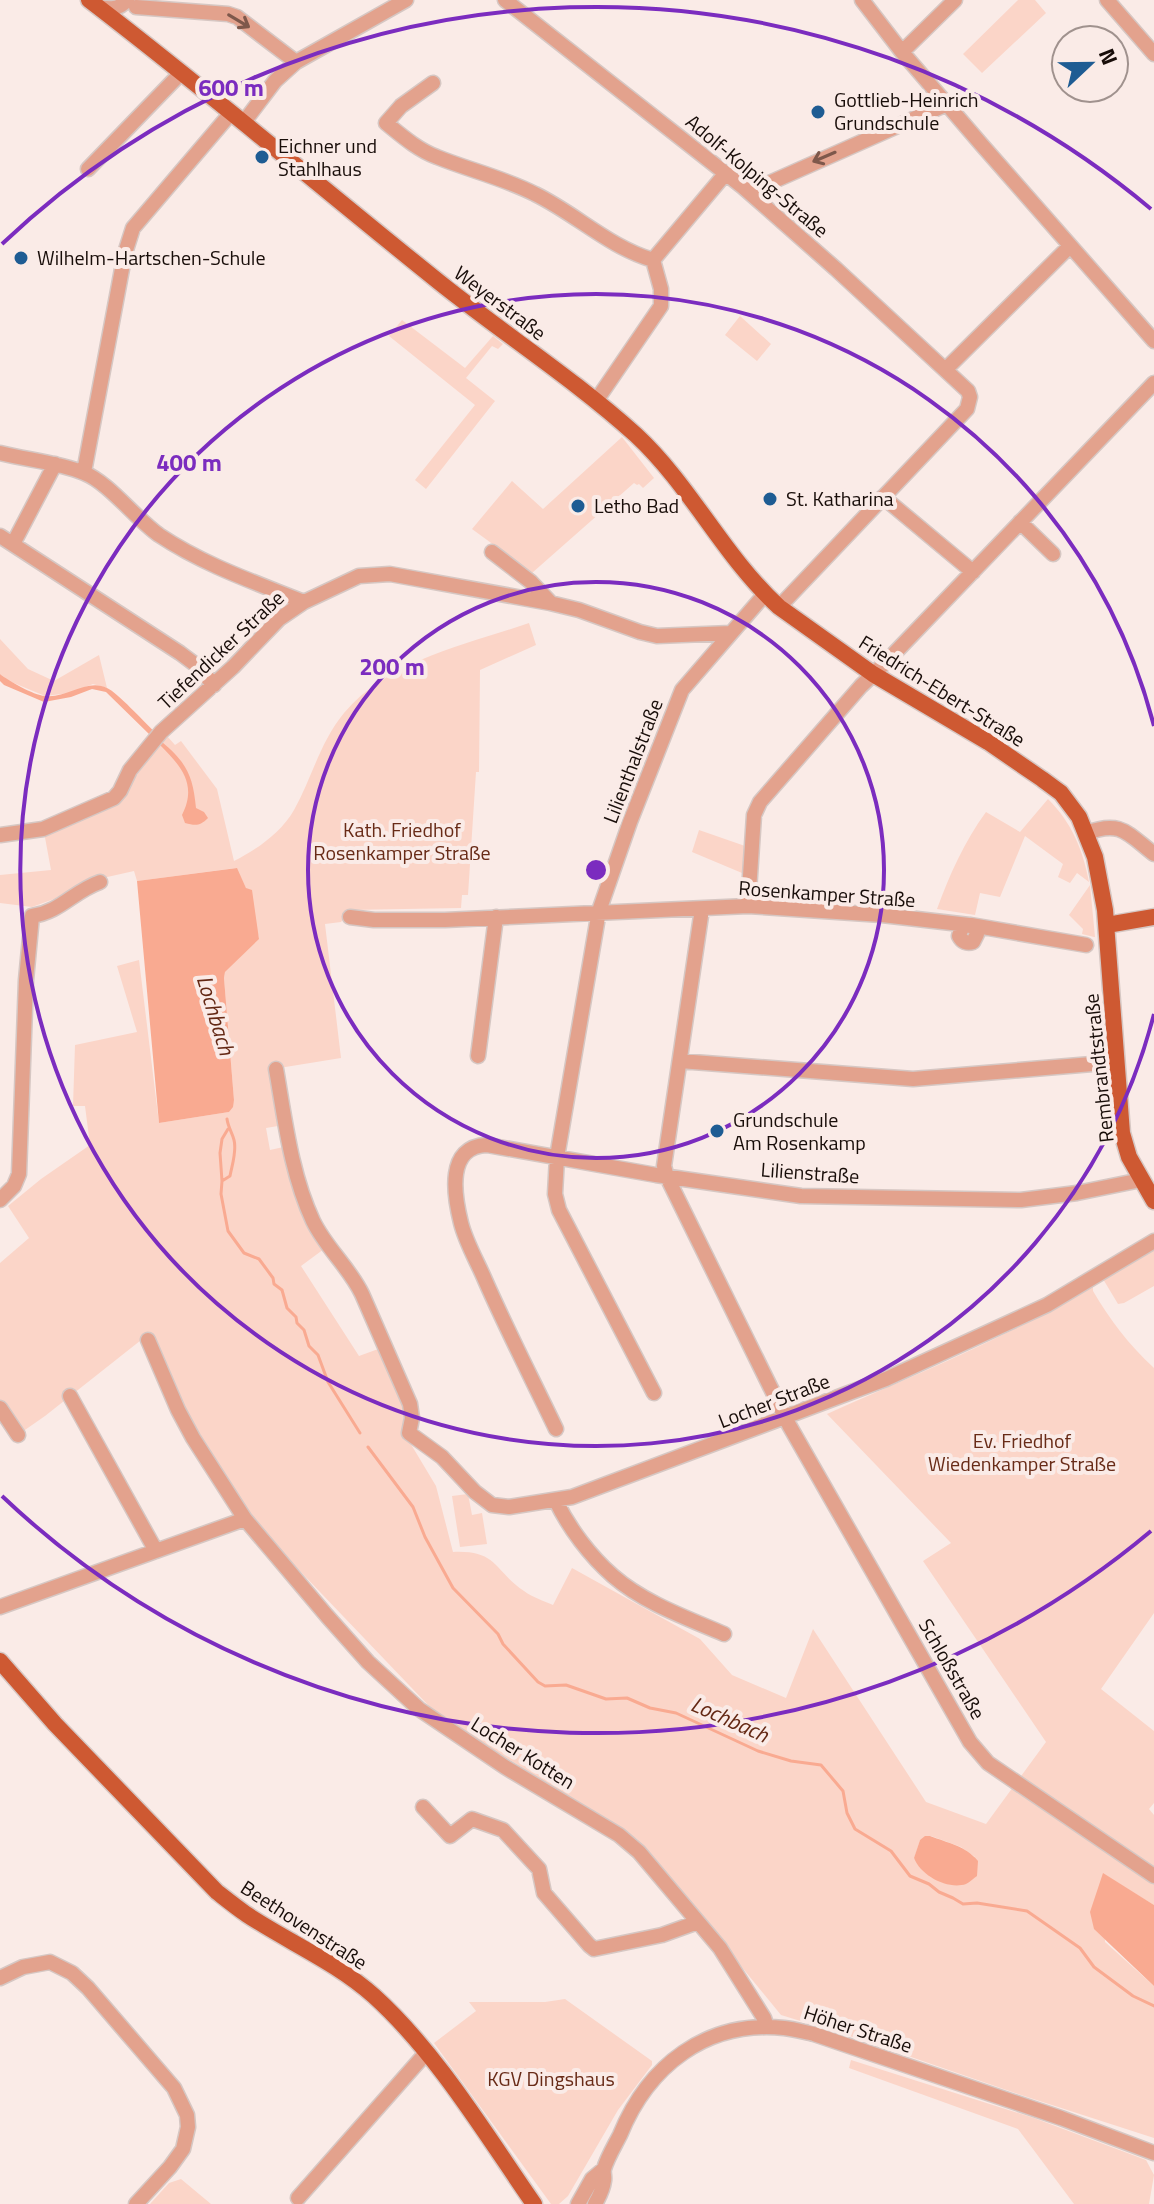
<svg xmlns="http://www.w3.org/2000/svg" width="1154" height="2204" font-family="'Titillium Web',sans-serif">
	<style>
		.green { fill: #fbd5c8; fill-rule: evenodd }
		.water { fill: #f9aa91 }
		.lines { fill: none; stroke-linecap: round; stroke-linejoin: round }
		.stream { stroke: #f9aa91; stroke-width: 3 }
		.minor-casing { stroke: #d6c7c3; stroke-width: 17 }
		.major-casing { stroke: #d6c7c3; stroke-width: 19 }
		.minor { stroke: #e3a28d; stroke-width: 14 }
		.major { stroke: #ce5932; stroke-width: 16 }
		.oneway { stroke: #7e584b }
		.ring { fill: none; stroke: #7b2cbf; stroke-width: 4 }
		.poi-dot { fill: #1e5c93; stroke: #faebe7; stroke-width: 3 }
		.labels { text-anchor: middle; stroke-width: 8; stroke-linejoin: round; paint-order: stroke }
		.poi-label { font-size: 20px; fill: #180d09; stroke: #faebe7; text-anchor: start }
		.street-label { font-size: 20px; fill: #180d09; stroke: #faebe7 }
		.park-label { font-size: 20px; fill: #682b17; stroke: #faebe7 }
		.water-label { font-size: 22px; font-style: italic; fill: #642814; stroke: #faebe7 }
		.centre { fill: #7b2cbf; stroke: #faebe7; stroke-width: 4 }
		.ring-label { font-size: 24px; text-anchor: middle; font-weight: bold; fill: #7b2cbf; stroke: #faebe7; stroke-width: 8; stroke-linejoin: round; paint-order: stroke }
	</style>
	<rect width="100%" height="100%" fill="#faebe7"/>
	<!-- green -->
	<path class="green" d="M1018 0H1035L1046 13 982 73 963 54Z
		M740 316 771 344 757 361 725 335Z
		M402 320 465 368 493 336 503 344 498 349 492 346 466 378 495 401 426 489 415 480 475 405 389 336Z
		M622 437 654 478 643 488 639 484 637 485 634 483 532 573 472 529 512 481 543 509Z
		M529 623 536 645 480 670 479 772H476L468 895H462L461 908 349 910 341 922 325 924 341 1058 273 1069 284 1125 266 1128 270 1150 288 1146 324 1249 301 1266 359 1356 381 1348 400 1390 406 1436 436 1486 453 1552C498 1550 494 1571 524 1591 532 1597 544 1601 553 1605L572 1568 700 1639 732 1675 786 1698 813 1629 926 1802 986 1824 1046 1742 923 1561 951 1543 827 1414C917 1374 1009 1337 1093 1286V1291C1110 1320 1129 1345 1154 1368V1613L1101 1689 1154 1731V1803L1149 1809 1154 1815V1905L1103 1874 1105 1942 1154 1986V2138L1021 2095 859 2039 781 2015 637 1839 457 1727 429 1706 254 1523 224 1473 190 1421 150 1333 45 1416 22 1432 0 1400V1263L29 1238 8 1206 41 1179 90 1145 85 1106H73L75 1045 137 1032 117 966 139 960 159 1123 229 1112 234 1100 224 978 225 972 259 938 246 888 236 868 137 881 134 871 85 882 54 899 32 907 0 903V875L51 870 44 832 114 804 167 736 175 745 181 741 217 789 234 861C256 850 281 833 294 810 312 778 320 742 344 713 390 659 466 645 529 623ZM931 1836 961 1847 975 1857 914 1859 920 1840Z
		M0 639 28 669 54 681 99 655 107 688 93 684 70 693 45 696 9 681 0 674Z
		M1048 799C1072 823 1083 850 1089 882L1077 873 1070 883 1058 877 1063 864 1025 836 1000 897 980 893 975 915 937 909C950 874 964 842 986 812L1020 832Z
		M699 830 745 846 742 873 692 852Z
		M1090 885 1095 937H1094L1082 934 1083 929 1069 915Z
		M1154 1247V1286L1124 1303 1118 1304 1103 1279Z
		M468 1494 472 1515 482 1513 487 1544 460 1547 452 1496Z
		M565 1999 652 2061V2065L618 2110 568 2196 559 2204H551L434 2043 476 2011 469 2002H545Z
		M851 2060 1034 2118 1146 2160 1154 2175 1149 2204H1074L1018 2129 849 2068Z
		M181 2179 211 2204H150L169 2183Z"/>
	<!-- water -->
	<path class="water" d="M0 674C9 681 33 695 45 696 66 699 87 678 107 688 118 693 143 721 154 731L150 735 106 692 92 689 71 697 44 702 4 685 0 681Z
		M162 742C187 763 193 776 196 808L204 812 208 818C200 826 196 826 185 823L182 815C198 784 180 765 160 745Z
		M237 868 246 888 252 890 259 939 225 972 224 978 234 1100 233 1107 229 1112 159 1123 137 881Z
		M925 1836H930C948 1843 966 1846 978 1861L977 1876C974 1878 970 1882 966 1884 948 1890 921 1876 914 1858L920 1840Z
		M1103 1873 1154 1905V1986L1094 1929 1090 1912Z"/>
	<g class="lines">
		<!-- stream -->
		<path class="stream" d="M228 1129 222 1139 220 1153 222 1181 221 1194 228 1231 244 1253 259 1259 273 1278 274 1284 282 1290 287 1308 296 1317 297 1323 304 1330 309 1346 318 1355 328 1382 360 1433
			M222 1181 230 1176C232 1165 237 1151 234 1140 232 1132 228 1127 227 1119
			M368 1447 413 1507 425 1537 453 1588 498 1634 503 1644 538 1682 545 1686 566 1685 606 1699 627 1698 650 1708 676 1713 758 1751 791 1761 821 1765 843 1791 847 1813 855 1829 891 1851 910 1876 929 1884 939 1892 953 1898 963 1904 977 1903 1027 1911 1080 1948 1094 1967 1133 1996 1154 2006"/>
		<defs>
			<path id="minor" d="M505 0 743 187 836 269 968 391 970 397 967 409 779 607
				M862 0 902 52 981 144 1154 341
				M1107 0 1154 54
				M98 7C110 9 119 10 127 0
				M136 7 228 14 237 17 296 62
				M902 52 955 0
				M433 83 401 106 386 123C402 136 418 150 437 157 469 170 504 178 535 194 576 214 609 247 653 260
				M244 122 275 81 296 62 406 0
				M88 169 181 73
				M749 192 947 104
				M946 369 1070 246
				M596 401 661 306V289L653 260 726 173
				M0 453C27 460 58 462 84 473 108 482 135 518 159 535 204 565 254 582 304 602
				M84 472 125 253 133 228 231 113
				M883 497 973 572
				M1020 522 1053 554
				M0 536 180 653 196 665 214 685
				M13 544 55 464
				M492 552 531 582 550 602
				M1086 833C1121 820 1127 833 1154 854
				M0 835 43 829 114 798 120 791 130 770 161 732 233 667 279 619 304 602 359 576 390 574 550 603 579 610 640 632 657 636 731 633
				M748 906 754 815 760 802 861 686 887 661 1154 383
				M702 909 664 1166 667 1177 789 1425 970 1742 988 1763 1154 1876
				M350 917 374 920H445L748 906 882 915 969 925 976 929 977 934 973 942C967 944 962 942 959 936L962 927 967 925
				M971 925 1086 945
				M478 1056 496 917
				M680 1061 913 1079 1116 1062
				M276 1069C285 1120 291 1174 313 1221 326 1248 349 1267 362 1294L410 1404 412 1418 409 1433 442 1457 475 1492 492 1505 509 1507 572 1497 886 1379 1047 1305 1154 1241
				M0 1200 14 1186 19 1174 26 980 32 916C60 912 74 891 100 882
				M148 1340 178 1410 193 1438 245 1519 327 1616 368 1662 419 1709 505 1767 619 1835 639 1852 720 1948 764 2018 767 2027
				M654 1393 559 1210 555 1194 557 1157 599 911 630 822 682 690 765 594
				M70 1396 156 1551
				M0 1408 18 1435
				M556 1429C532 1379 507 1330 485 1280 477 1261 466 1243 461 1223 454 1195 446 1146 487 1145L656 1175 801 1196 1021 1200 1077 1193 1141 1180
				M556 1501C569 1528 590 1556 613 1576 644 1603 687 1618 724 1634
				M0 1607 245 1519
				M423 1807 450 1836 472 1819 503 1830 539 1869 544 1893 589 1945 594 1949 662 1935 698 1922
				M0 1978 23 1967 50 1962 72 1973 88 1988 174 2088 187 2115 188 2127 183 2149 170 2167 136 2204
				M298 2198 426 2053
				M578 2204 592 2179 604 2169
				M595 2204C599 2197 603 2189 604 2181 605 2177 603 2173 604 2169 607 2158 615 2145 620 2135 648 2066 706 2020 784 2028 794 2029 804 2032 814 2034L1061 2118 1154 2153"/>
			<path id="major" d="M89 0C208 91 322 188 439 282 504 334 574 379 636 435 691 486 724 557 779 607L873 674 988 742 1042 779 1061 793 1079 817 1095 857 1105 910 1122 1133 1129 1157 1154 1201
				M1107 925 1154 917
				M0 1661 55 1724 217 1892C226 1899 236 1907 246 1914 288 1942 336 1962 374 1996 437 2053 486 2135 534 2204"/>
		</defs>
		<!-- minor casing -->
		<use href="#minor" class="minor-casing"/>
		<!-- major casing -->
		<use href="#major" class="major-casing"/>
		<!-- minor -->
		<use href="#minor" class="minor"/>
		<!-- major -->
		<use href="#major" class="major"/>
	</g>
	<!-- one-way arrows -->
	<defs><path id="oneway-shaft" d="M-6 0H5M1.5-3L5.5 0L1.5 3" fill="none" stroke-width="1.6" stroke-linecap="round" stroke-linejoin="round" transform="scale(2)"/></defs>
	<g class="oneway">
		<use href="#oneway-shaft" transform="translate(239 21) rotate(31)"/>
		<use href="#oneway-shaft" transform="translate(824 157) rotate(157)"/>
	</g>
	<!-- distance rings -->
	<g class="ring">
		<circle cx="596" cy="870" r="288"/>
		<path d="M1154 1014A576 576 0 1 1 1154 726"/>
		<path d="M1151 1531A863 863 0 0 1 2 1496M2 244A863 863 0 0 1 1151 209"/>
	</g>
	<!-- markers -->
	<g class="poi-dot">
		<circle cx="818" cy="112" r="8"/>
		<circle cx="262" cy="157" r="8"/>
		<circle cx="21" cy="258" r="8"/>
		<circle cx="770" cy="499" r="8"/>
		<circle cx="578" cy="506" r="8"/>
		<circle cx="717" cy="1131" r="8"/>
	</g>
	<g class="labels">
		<!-- poi labels -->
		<g class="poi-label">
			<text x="834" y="107">Gottlieb-Heinrich<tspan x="834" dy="23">Grundschule</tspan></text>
			<text x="278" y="153">Eichner und<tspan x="278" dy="23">Stahlhaus</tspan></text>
			<text x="37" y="265">Wilhelm-Hartschen-Schule</text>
			<text x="786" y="506">St. Katharina</text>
			<text x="594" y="513">Letho Bad</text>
			<text x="733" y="1127">Grundschule<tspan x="733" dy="23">Am Rosenkamp</tspan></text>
		</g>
		<!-- street labels -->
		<g class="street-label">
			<text transform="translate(757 176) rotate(40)" y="7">Adolf-Kolping-Straße</text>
			<text transform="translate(500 303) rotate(37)" y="7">Weyerstraße</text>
			<text transform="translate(221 650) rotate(-43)" y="7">Tiefendicker Straße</text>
			<text transform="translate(942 691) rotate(32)" y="7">Friedrich-Ebert-Straße</text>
			<text transform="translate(633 761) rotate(-69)" y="7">Lilienthalstraße</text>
			<text transform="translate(827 894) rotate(4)" y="7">Rosenkamper Straße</text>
			<text transform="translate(1099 1068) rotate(-96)" y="7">Rembrandtstraße</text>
			<text transform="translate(810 1173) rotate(4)" y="7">Lilienstraße</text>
			<text transform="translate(774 1401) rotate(-21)" y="7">Locher Straße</text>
			<text transform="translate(952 1669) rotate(60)" y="7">Schloßstraße</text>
			<text transform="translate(523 1753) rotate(32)" y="7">Locher Kotten</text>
			<text transform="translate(304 1925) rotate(33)" y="7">Beethovenstraße</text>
			<text transform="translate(858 2029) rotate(18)" y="7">Höher Straße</text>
		</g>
		<!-- park labels -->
		<g class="park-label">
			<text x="402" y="837">Kath. Friedhof<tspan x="402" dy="23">Rosenkamper Straße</tspan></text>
			<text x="1022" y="1448">Ev. Friedhof<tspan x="1022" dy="23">Wiedenkamper Straße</tspan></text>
			<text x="551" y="2086">KGV Dingshaus</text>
		</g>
		<!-- water labels -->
		<g class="water-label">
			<text transform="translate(216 1015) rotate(73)" y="8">Lochbach</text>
			<text transform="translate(730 1719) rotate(24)" y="8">Lochbach</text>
		</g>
	</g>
	<circle cx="596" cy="870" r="12" class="centre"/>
	<g class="ring-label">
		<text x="231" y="96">600 m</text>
		<text x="189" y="471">400 m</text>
		<text x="392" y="675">200 m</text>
	</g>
	<!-- north arrow -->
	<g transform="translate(1090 64) rotate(68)"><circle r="38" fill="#faebe7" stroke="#a0928e" stroke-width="2"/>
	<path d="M0-6L14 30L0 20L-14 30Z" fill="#1e5c93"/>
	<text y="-12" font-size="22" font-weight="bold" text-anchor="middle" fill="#180d09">N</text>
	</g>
</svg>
